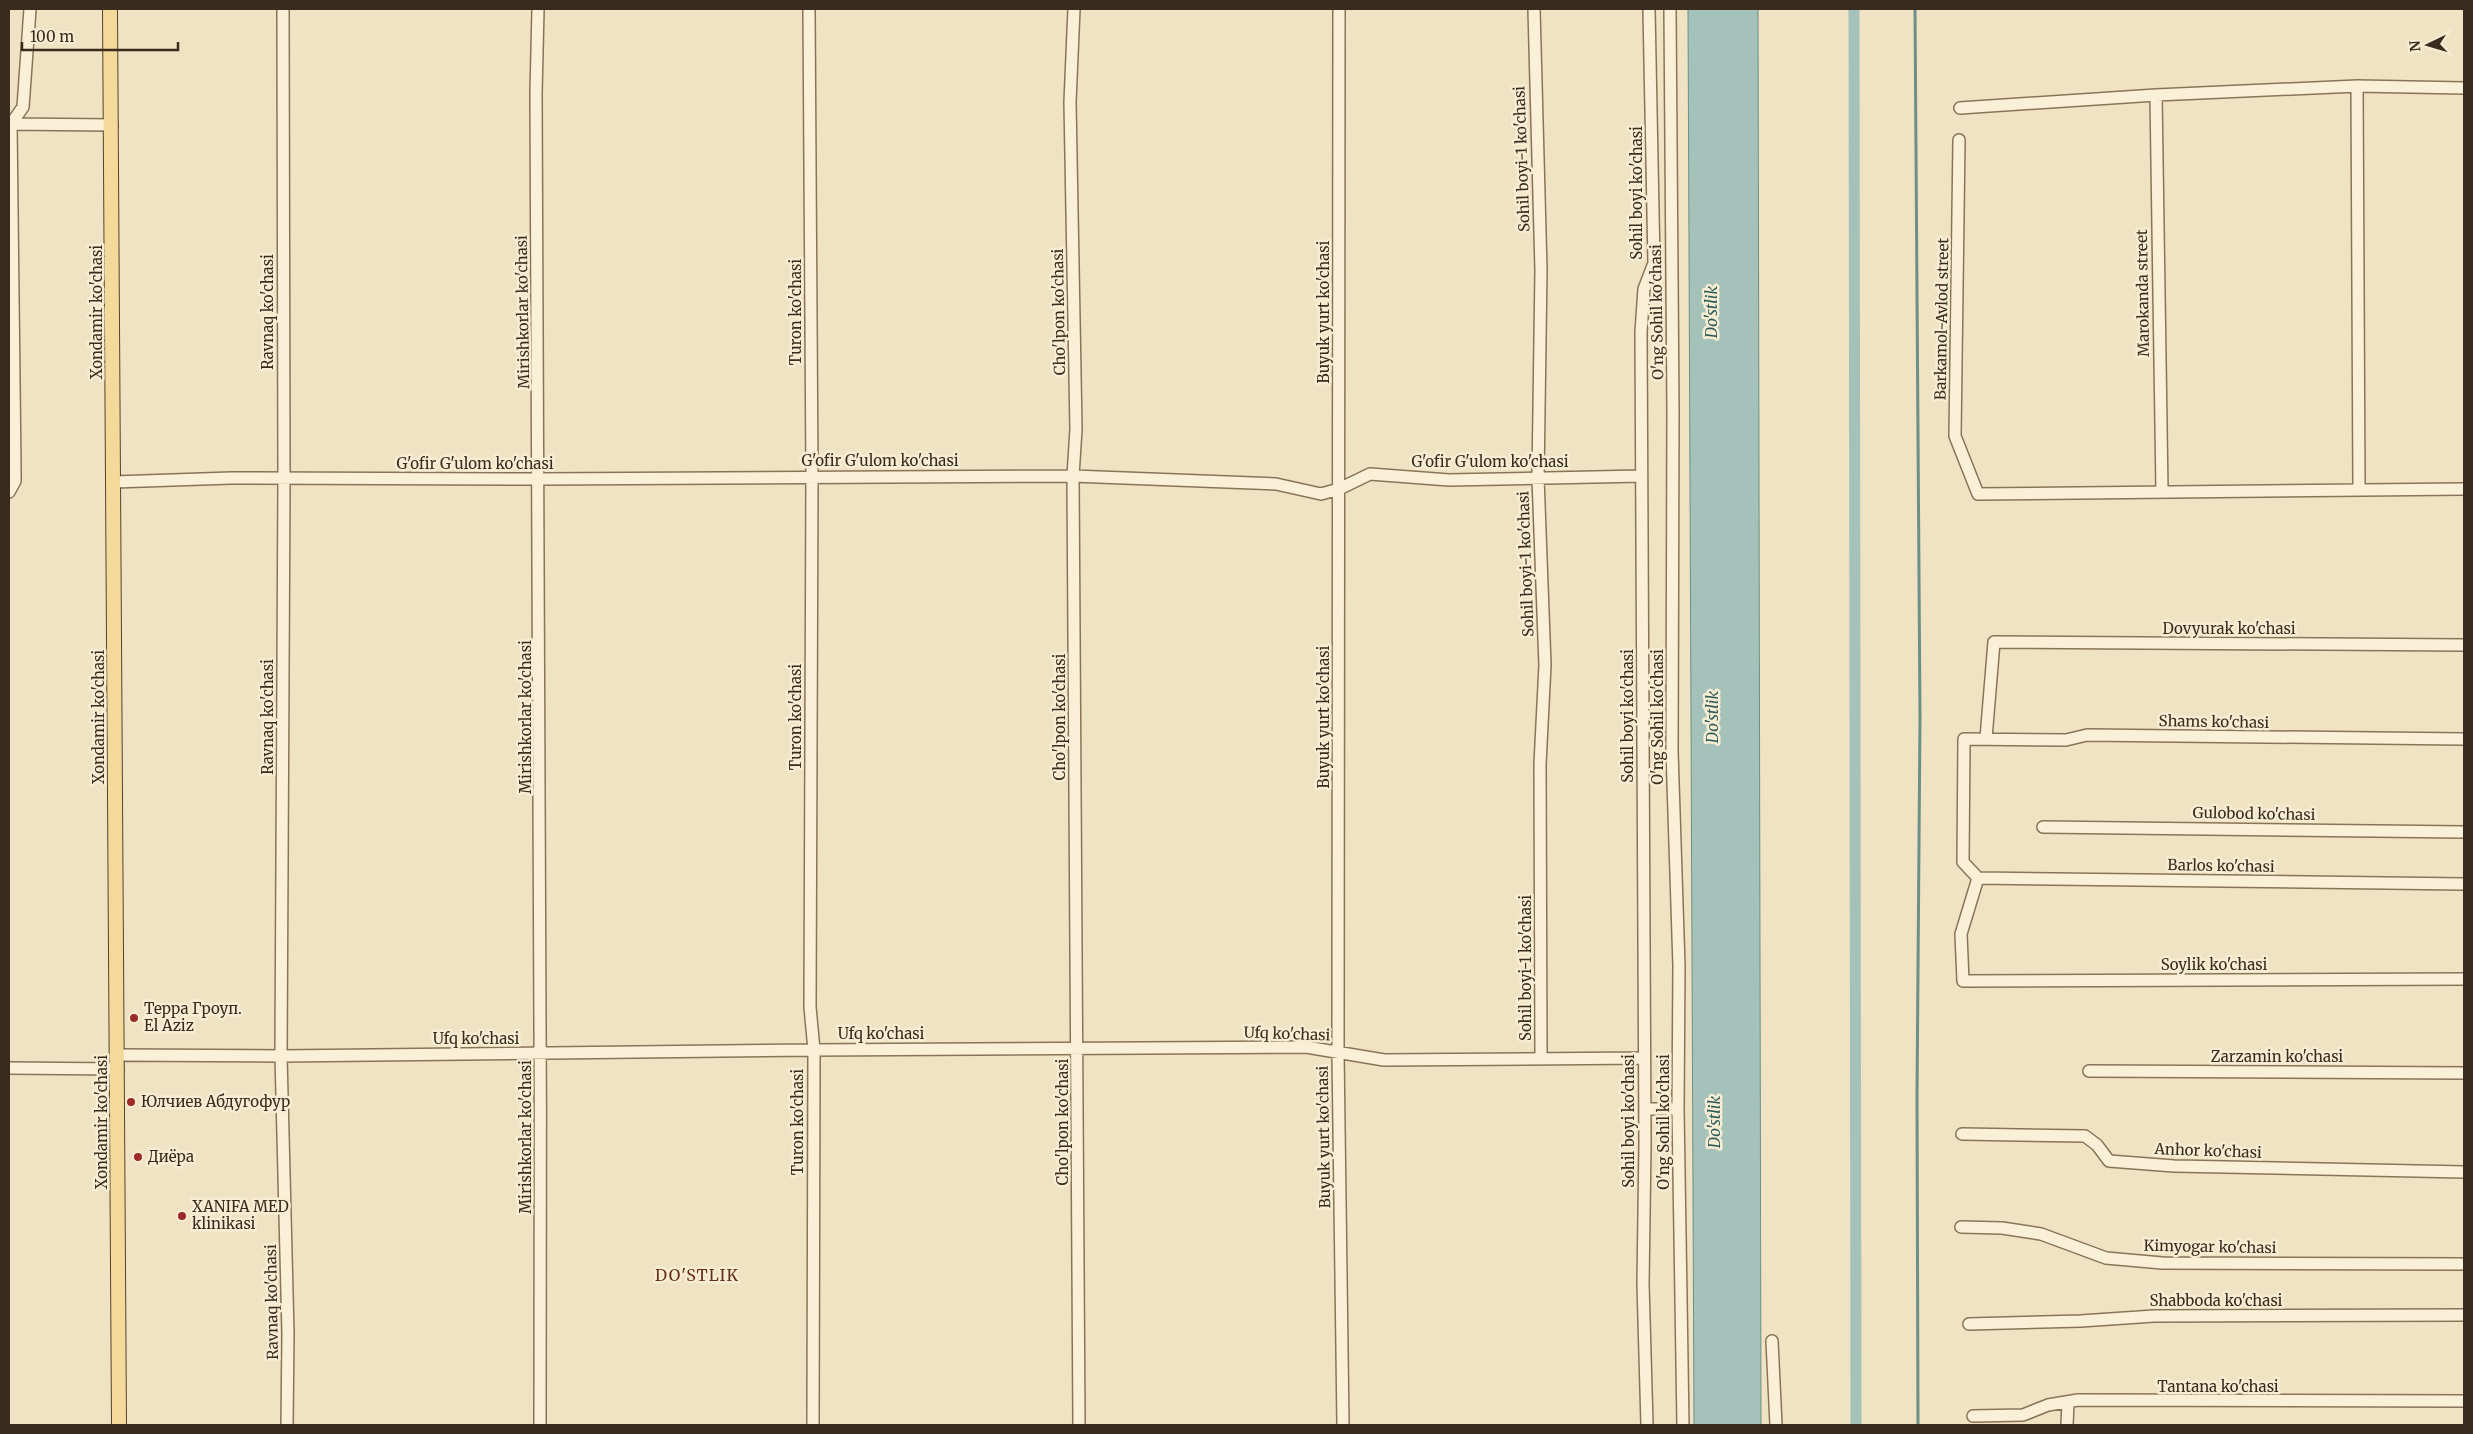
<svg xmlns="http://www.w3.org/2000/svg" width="2473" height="1434" font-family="Merriweather,serif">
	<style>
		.water { fill: #a5c2ba; stroke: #6c9088 }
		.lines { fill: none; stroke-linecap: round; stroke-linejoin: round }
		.stream { stroke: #6c9088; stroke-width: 3 }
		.canal { stroke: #a5c2ba; stroke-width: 11 }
		.minor-casing { stroke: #8a7459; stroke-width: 14 }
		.major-casing { stroke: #58422e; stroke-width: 16 }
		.minor { stroke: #faf0d7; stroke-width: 11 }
		.major { stroke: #f3d99a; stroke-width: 14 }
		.poi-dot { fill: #9b2a28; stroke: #f6edd3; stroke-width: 2 }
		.labels { text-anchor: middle; stroke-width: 5; stroke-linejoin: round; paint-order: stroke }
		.street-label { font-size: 15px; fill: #392c1e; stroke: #f6edd3 }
		.poi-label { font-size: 15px; fill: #392c1e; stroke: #f6edd3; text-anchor: start }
		.water-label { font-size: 16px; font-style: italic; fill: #2d5a58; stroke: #f6edd3 }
		.neighbourhood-label { font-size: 16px; letter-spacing: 1px; fill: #672d1c; stroke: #f6edd3 }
	</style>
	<rect width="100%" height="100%" fill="#efe3c3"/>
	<!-- water -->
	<path class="water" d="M1688 9H1758L1761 1425H1694Z"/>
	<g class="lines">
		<!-- stream -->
		<path class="stream" d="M1915 9 1920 717 1917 1097 1918 1425"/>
		<!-- canal -->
		<path class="canal" d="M1854 9 1856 1425"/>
		<defs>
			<path id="minor" d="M283 9 284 480 281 1056 288 1333 287 1425
				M538 9 536 93C540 537 541 981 540 1425
				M809 9 812 476 810 1007 814 1050 813 1425
				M1074 9 1070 102 1076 429 1073 476 1079 1425
				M1339 9 1338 1052 1343 1425
				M1534 9 1541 270 1538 478 1545 665 1540 764 1541 1058
				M1670 9 1673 412 1672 751 1679 966 1678 1109 1683 1425
				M2357 86 2359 489
				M2156 95 2162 491
				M1960 108 2156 95 2357 86 2464 88
				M9 124 112 125
				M1959 140 1955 436 1978 494 2464 489
				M114 482 231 478 540 479 1073 476 1276 484 1321 494 1339 489 1370 474 1449 480 1641 476
				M9 492 15 481V469L11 124 23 107 30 9
				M1986 738 1994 642 2464 645
				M2464 739 2087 735 2066 740 1964 739 1963 862 1978 878 1961 934 1963 981 2464 979
				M2043 827 2464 832
				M1978 878 2464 884
				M118 1055 281 1056 814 1050 1306 1047 1384 1060 1644 1058
				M9 1068 118 1069
				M2089 1071 2464 1073
				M1645 1109H1678
				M1962 1134 2085 1136 2097 1145 2109 1161 2174 1166 2464 1172
				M1961 1227 2002 1228 2041 1234 2106 1258 2162 1263 2464 1264
				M1969 1324 2081 1321 2154 1316 2464 1315
				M1772 1341 1776 1425
				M1973 1416 2023 1415 2048 1405 2078 1400 2464 1401
				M1647 1425 1643 1284 1645 1143 1641 332 1644 289 1654 263 1649 9
				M2067 1425 2068 1402"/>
			<path id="major" d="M110 9 119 1425"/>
		</defs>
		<!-- minor casing -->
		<use href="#minor" class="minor-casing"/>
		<!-- major casing -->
		<use href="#major" class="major-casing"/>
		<!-- minor -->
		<use href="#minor" class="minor"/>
		<!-- major -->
		<use href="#major" class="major"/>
	</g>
	<!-- markers -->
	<g class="poi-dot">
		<circle cx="134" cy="1018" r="5"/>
		<circle cx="131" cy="1102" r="5"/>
		<circle cx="138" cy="1157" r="5"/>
		<circle cx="182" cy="1216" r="5"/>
	</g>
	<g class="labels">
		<!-- street labels -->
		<g class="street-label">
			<text transform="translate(1522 159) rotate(-92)" y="5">Sohil boyi-1 ko'chasi</text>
			<text transform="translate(1637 193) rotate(-90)" y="5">Sohil boyi ko'chasi</text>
			<text transform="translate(2143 293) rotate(-91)" y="5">Marokanda street</text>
			<text transform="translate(97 312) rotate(-90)" y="5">Xondamir ko'chasi</text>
			<text transform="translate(268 312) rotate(-90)" y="5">Ravnaq ko'chasi</text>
			<text transform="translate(523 312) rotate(-91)" y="5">Mirishkorlar ko'chasi</text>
			<text transform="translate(796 312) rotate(-90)" y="5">Turon ko'chasi</text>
			<text transform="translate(1059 312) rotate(-91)" y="5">Cho'lpon ko'chasi</text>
			<text transform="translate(1324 312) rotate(-90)" y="5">Buyuk yurt ko'chasi</text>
			<text transform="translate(1657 312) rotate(-91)" y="5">O'ng Sohil ko'chasi</text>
			<text transform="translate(1942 319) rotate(-89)" y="5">Barkamol-Avlod street</text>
			<text x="880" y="466">G'ofir G'ulom ko'chasi</text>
			<text x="1490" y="467">G'ofir G'ulom ko'chasi</text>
			<text x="475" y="469">G'ofir G'ulom ko'chasi</text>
			<text transform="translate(1526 564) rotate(-92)" y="5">Sohil boyi-1 ko'chasi</text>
			<text x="2229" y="634">Dovyurak ko'chasi</text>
			<text transform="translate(1628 716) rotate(-90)" y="5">Sohil boyi ko'chasi</text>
			<text transform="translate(99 717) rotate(-90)" y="5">Xondamir ko'chasi</text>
			<text transform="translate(268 717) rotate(-90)" y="5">Ravnaq ko'chasi</text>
			<text transform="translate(526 717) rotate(-90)" y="5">Mirishkorlar ko'chasi</text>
			<text transform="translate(796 717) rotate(-90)" y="5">Turon ko'chasi</text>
			<text transform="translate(1060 717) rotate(-90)" y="5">Cho'lpon ko'chasi</text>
			<text transform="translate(1324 717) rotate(-90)" y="5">Buyuk yurt ko'chasi</text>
			<text transform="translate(1658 717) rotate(-90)" y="5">O'ng Sohil ko'chasi</text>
			<text transform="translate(2214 722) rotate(1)" y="5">Shams ko'chasi</text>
			<text transform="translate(2254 814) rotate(1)" y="5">Gulobod ko'chasi</text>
			<text transform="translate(2221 866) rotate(1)" y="5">Barlos ko'chasi</text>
			<text x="2214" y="970">Soylik ko'chasi</text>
			<text transform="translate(1526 968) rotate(-90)" y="5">Sohil boyi-1 ko'chasi</text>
			<text x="881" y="1039">Ufq ko'chasi</text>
			<text transform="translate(1287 1034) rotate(2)" y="5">Ufq ko'chasi</text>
			<text x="476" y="1044">Ufq ko'chasi</text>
			<text x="2277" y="1062">Zarzamin ko'chasi</text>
			<text transform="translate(1629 1121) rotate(-90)" y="5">Sohil boyi ko'chasi</text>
			<text transform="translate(102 1122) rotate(-90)" y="5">Xondamir ko'chasi</text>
			<text transform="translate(798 1122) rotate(-90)" y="5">Turon ko'chasi</text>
			<text transform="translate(1063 1122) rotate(-90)" y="5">Cho'lpon ko'chasi</text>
			<text transform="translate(1664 1122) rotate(-90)" y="5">O'ng Sohil ko'chasi</text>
			<text transform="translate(526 1137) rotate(-90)" y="5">Mirishkorlar ko'chasi</text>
			<text transform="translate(1324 1137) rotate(-91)" y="5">Buyuk yurt ko'chasi</text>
			<text transform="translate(2208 1151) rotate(2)" y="5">Anhor ko'chasi</text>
			<text transform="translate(2210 1247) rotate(1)" y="5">Kimyogar ko'chasi</text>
			<text x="2216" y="1306">Shabboda ko'chasi</text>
			<text transform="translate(272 1302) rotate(-91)" y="5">Ravnaq ko'chasi</text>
			<text x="2218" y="1392">Tantana ko'chasi</text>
		</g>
		<!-- poi labels -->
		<g class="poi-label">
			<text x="144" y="1014">Терра Гроуп.<tspan x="144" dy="17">El Aziz</tspan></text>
			<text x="141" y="1107">Юлчиев Абдугофур</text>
			<text x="148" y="1162">Диёра</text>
			<text x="192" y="1212">XANIFA MED<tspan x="192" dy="17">klinikasi</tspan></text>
		</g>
		<!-- water labels -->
		<g class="water-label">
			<text transform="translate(1711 312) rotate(-90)" y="6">Do'stlik</text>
			<text transform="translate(1712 717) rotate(-90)" y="6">Do'stlik</text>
			<text transform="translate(1714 1122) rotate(-90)" y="6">Do'stlik</text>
		</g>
		<!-- neighbourhood labels -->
		<g class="neighbourhood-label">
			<text x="697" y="1281">DO'STLIK</text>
		</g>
	</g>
	<!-- border -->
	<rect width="2473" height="1434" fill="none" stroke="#392c1e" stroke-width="20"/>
	<!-- north arrow -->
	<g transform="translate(2428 45) rotate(265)" stroke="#f6edd3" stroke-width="4" paint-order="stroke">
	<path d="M0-4L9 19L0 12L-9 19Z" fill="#392c1e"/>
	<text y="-8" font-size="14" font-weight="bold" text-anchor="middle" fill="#392c1e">N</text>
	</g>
	<!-- scale -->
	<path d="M22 42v8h156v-8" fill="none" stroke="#392c1e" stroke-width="2.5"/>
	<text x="30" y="42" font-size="15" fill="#392c1e" stroke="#f6edd3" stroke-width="4" paint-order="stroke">100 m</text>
</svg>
